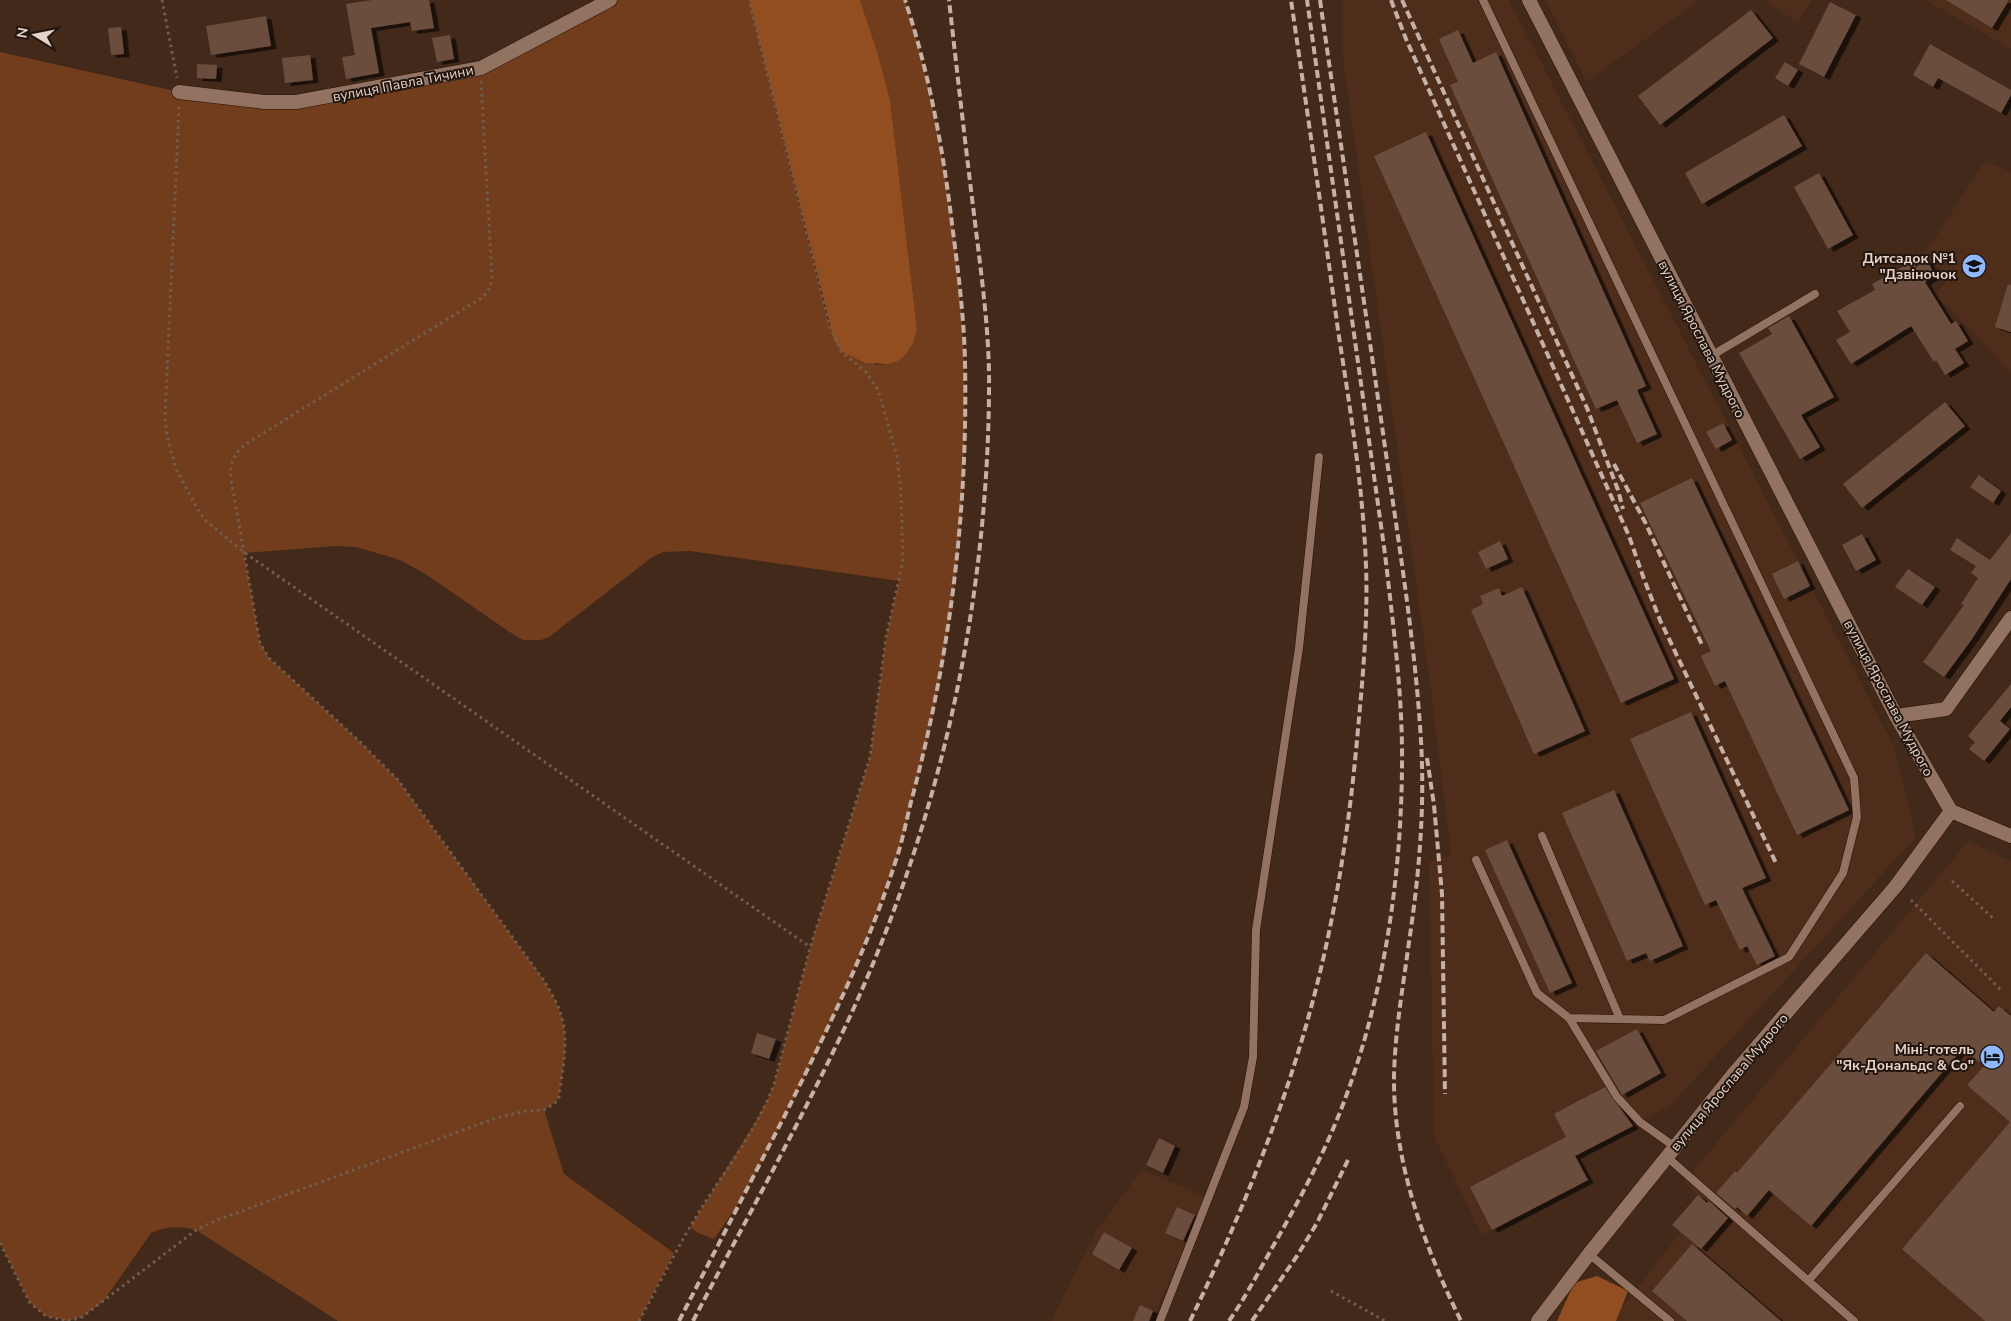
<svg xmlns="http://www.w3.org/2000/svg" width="2011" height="1321" font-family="'Nunito Sans',sans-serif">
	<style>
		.built { fill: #4e2d1a }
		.green { fill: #713d1d }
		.forest { fill: #924d20 }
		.building { fill: #6a4d3d; filter: url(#shadow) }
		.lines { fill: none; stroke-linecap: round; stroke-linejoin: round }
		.service-casing { stroke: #291003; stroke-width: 9 }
		.minor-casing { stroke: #291003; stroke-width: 15 }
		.tertiary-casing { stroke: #291003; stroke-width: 15 }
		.path { stroke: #745d4f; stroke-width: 3; stroke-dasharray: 2.5 4; stroke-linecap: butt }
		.service { stroke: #927362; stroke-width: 8 }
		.minor { stroke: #927362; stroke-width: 14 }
		.tertiary { stroke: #927362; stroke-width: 14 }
		.rail { stroke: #c5b1a7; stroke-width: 4; stroke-dasharray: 8 4; stroke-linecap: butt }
		.labels { text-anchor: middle; stroke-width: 4; stroke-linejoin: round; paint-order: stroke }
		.street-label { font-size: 14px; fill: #e5d3ca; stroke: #21150e }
		.poi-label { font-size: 14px; font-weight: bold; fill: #e5d3ca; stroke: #21150e; text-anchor: end }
	</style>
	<defs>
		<filter id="shadow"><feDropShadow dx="5.5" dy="3" stdDeviation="0" flood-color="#0009"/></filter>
	</defs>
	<rect width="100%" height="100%" fill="#432919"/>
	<!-- built -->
	<path class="built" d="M1343 0H1509L1894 747 1916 837 1671 1105 1576 1156 1588 1180 1482 1235 1434 1137 1429 862 1451 856 1432 698 1343 58Z
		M1545 0H1699L1587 82Z
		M1764 0H1812L1798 23Z
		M1925 0H2011V49Z
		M1985 161 2011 172V372L1935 295 1950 276 1923 256Z
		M1968 841 2011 861V1321H1611L1681 1232 1672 1225 1698 1195 1684 1182Z
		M1142 1169 1206 1197 1152 1321H1051L1096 1231Z"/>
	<!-- green -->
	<path class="green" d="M610 0H749L830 327 876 365C900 364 911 352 917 329L890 99 877 51 860 0H905C929 74 943 152 953 229 977 416 964 607 915 790 908 815 903 841 894 865 867 945 832 1022 794 1098 778 1128 764 1161 746 1190 737 1207 725 1223 714 1239L698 1233 690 1227 753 1126 768 1099 774 1084 810 948 870 757 886 637 899 581 690 551 663 552 651 558 549 637 541 640H523L508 631 427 575 402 561 387 556 356 547 336 546 244 553 260 642 269 658 357 739 398 780 545 982C551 993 559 1005 562 1018 569 1043 562 1072 559 1097L555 1103 544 1110 564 1174 674 1253 639 1321H338L196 1230C180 1226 166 1226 151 1233L103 1302 82 1317 67 1321 46 1316 30 1303 0 1243V52L179 92 264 102 481 68Z"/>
	<!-- forest -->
	<path class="forest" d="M749 0H860L877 51 890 99 917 329 913 343 906 354 898 361 888 364 865 363 841 351 834 340Z
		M1597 1276 1628 1291 1616 1321H1557L1574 1283Z"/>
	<!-- building -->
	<path class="building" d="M372 0H429L434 28 412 31 410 22 371 28 379 73 346 79 342 57 355 55 346 4Z
		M1946 0H2009L1992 28Z
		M1830 2 1856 15 1824 77 1799 64Z
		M1751 10 1773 38 1660 125 1638 96Z
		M266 16 271 46 211 55 206 26Z
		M121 27 124 54 111 55 108 28Z
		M1458 30 1473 63 1496 52 1646 386 1637 390 1657 434 1637 443 1617 400 1596 409 1450 85 1458 82 1439 39Z
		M450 35 454 59 437 62 432 38Z
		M1930 44 2011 90V95L2001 113 1938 78 1933 87 1913 75Z
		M310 55 313 80 285 83 282 58Z
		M1785 62 1798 70 1788 86 1775 78Z
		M197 64 217 65 216 79 197 78Z
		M1784 115 1802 146 1702 204 1685 173Z
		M1426 132 1674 679 1621 703 1374 156Z
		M1819 173 1853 235 1828 249 1794 187Z
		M1927 260 1935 276 1925 282 1951 324 1956 321 1968 341 1955 349 1964 363 1945 375 1936 360 1934 362 1911 326 1851 364 1836 340 1850 332 1837 311 1875 290 1872 284 1913 261 1916 267Z
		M2008 284 2011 285V332L1995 327Z
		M1789 316 1834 397 1801 415 1820 447 1800 459 1739 353 1772 334 1768 328Z
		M1945 402 1965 426 1862 508 1843 484Z
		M1723 423 1732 440 1716 449 1706 432Z
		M1979 475 2001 491 1993 503 1970 487Z
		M1692 478 1849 810 1797 835 1725 681 1715 686 1701 656 1711 651 1640 503Z
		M2011 533V579L1972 639 1944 677 1923 662 1964 605 1961 604 1978 578 1971 573 1976 566 1950 550 1957 538 1990 560Z
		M1862 534 1876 560 1856 571 1842 545Z
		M1500 541 1508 559 1486 569 1478 552Z
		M1798 561 1810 586 1784 599 1772 574Z
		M1908 569 1935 587 1922 605 1895 587Z
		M1522 587 1585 731 1534 754 1471 610 1483 604 1480 596 1499 588 1502 596Z
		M2011 684V707L2000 721 2010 729 1984 761 1969 749 1975 742 1968 736Z
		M1691 712 1766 878 1742 888 1775 956 1757 965 1747 946 1740 950 1716 900 1705 905 1630 739Z
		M1614 790 1683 946 1650 961 1646 953 1627 961 1562 813Z
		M1507 840 1572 983 1550 993 1485 850Z
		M1926 953 1994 1012 1999 1006 2011 1016V1321H1985L1902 1249 2010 1122 1967 1085 1984 1066 1963 1048 1811 1226 1769 1190 1747 1216 1737 1207 1735 1209 1716 1193 1735 1171 1737 1173Z
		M1637 1029 1661 1073 1622 1095 1596 1051Z
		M757 1033 776 1039 769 1059 751 1053Z
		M1605 1087 1633 1126 1575 1156 1588 1180 1492 1230 1470 1187 1566 1137 1554 1114Z
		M1159 1138 1175 1146 1163 1173 1146 1165Z
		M1698 1195 1707 1203 1709 1201 1728 1218 1701 1249 1672 1225Z
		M1177 1207 1195 1215 1183 1241 1165 1233Z
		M1104 1232 1132 1248 1119 1270 1092 1254Z
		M1692 1244 1781 1321H1687L1652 1291Z
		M1140 1305 1153 1311 1149 1321H1133Z"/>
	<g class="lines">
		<defs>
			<path id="service" d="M1483 0 1854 778 1857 817 1843 873 1789 957 1664 1020 1569 1018
				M1711 356 1815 294
				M1542 836 1620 1019
				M1476 860 1537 993 1569 1018 1617 1097 1640 1122 1675 1147
				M1667 1157 1854 1321
				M1589 1254 1670 1321
				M1809 1280 1960 1106
				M1160 1321 1244 1107 1253 1057 1256 930 1299 648 1319 457"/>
			<path id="minor" d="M179 92 264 102H296L481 68 610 0
				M1896 716 1946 709 2011 618
				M1951 811 2011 836"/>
			<path id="tertiary" d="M1529 0 1896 716 1951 811 1896 886 1736 1071 1589 1254 1538 1321"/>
		</defs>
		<!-- service casing -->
		<use href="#service" class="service-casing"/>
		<!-- minor casing -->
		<use href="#minor" class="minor-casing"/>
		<!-- tertiary casing -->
		<use href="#tertiary" class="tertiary-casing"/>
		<!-- path -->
		<path class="path" d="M162 0 177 78
			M179 107 165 417 167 435 176 469 197 508 205 520 245 553 810 947
			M1952 881 1994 919
			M1911 900 2003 992
			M0 1243 30 1303 46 1316 67 1321
			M1331 1291 1385 1321
			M68 1321 82 1317 196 1230 220 1219 493 1119 526 1111 544 1110 555 1103 559 1097C562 1072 569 1043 562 1018 559 1005 551 993 545 982L398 780 357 739 269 658 260 643 231 479C230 463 233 454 246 444L483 297 490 288 492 277 481 81
			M639 1321C660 1283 679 1244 702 1207 727 1168 758 1128 774 1084L810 948 870 757 886 637 903 561 901 492 897 456 878 390 866 372 841 351 830 327 749 0"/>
		<!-- service -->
		<use href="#service" class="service"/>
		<!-- minor -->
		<use href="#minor" class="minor"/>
		<!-- tertiary -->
		<use href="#tertiary" class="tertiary"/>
		<!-- rail -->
		<path class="rail" d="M1320 0C1341 147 1363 293 1384 440 1398 540 1415 640 1421 741 1425 808 1419 876 1409 942 1403 987 1395 1031 1394 1076 1393 1161 1424 1246 1461 1321
			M1391 0 1406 39 1629 536 1644 579 1660 620 1776 863
			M1402 0 1587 408 1618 490 1623 509
			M1614 464 1645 522 1703 647
			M1427 758 1434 805 1442 894 1445 1094
			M679 1321C714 1253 749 1185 784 1117 825 1034 867 951 895 863 902 843 906 822 911 802 950 657 968 513 965 362 964 316 958 270 952 224 943 149 929 72 905 0
			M693 1321C744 1223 799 1125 846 1025 938 828 987 611 989 393 990 333 981 273 974 214 965 142 957 71 949 0
			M1190 1321C1239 1220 1283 1113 1312 1004 1336 914 1350 822 1358 729 1363 675 1368 621 1366 566 1363 487 1350 408 1338 330 1323 220 1307 110 1291 0
			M1229 1321C1245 1298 1258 1273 1272 1248 1298 1203 1323 1156 1342 1107 1383 1000 1401 882 1402 767 1403 696 1393 625 1385 554L1307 0
			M1252 1321 1297 1256 1317 1223 1348 1160"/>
	</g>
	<!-- icons -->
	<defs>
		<symbol id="school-disc" viewBox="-11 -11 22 22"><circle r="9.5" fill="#8fb8fd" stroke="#21150e"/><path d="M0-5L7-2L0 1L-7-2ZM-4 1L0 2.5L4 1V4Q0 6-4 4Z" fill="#111"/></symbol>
		<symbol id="hotel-disc" viewBox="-11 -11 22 22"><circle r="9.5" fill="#8fb8fd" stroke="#21150e"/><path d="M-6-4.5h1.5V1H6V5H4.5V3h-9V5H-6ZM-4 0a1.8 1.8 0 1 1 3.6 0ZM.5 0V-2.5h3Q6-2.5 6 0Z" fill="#111"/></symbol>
	</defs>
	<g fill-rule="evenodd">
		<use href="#school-disc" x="1960" y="252" width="28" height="28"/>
		<use href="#hotel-disc" x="1978" y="1043" width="28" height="28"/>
	</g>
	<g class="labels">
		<!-- street labels -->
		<g class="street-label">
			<text transform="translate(403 83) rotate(-11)" y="5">вулиця Павла Тичини</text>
			<text transform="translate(1702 339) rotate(63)" y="5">вулиця Ярослава Мудрого</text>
			<text transform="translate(1889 698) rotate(62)" y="5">вулиця Ярослава Мудрого</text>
			<text transform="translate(1729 1082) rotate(-50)" y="5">вулиця Ярослава Мудрого</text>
		</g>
		<!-- poi labels -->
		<g class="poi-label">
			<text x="1956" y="263">Дитсадок №1<tspan x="1956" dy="16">"Дзвіночок</tspan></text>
			<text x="1974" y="1054">Міні-готель<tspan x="1974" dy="16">"Як-Дональдс &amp; Co"</tspan></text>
		</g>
	</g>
	<!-- north arrow -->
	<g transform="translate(35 35) rotate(280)" stroke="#21150e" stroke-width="4" paint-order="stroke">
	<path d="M0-4L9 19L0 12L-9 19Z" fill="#e5d3ca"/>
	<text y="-8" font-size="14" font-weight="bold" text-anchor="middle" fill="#e5d3ca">N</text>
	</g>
</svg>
